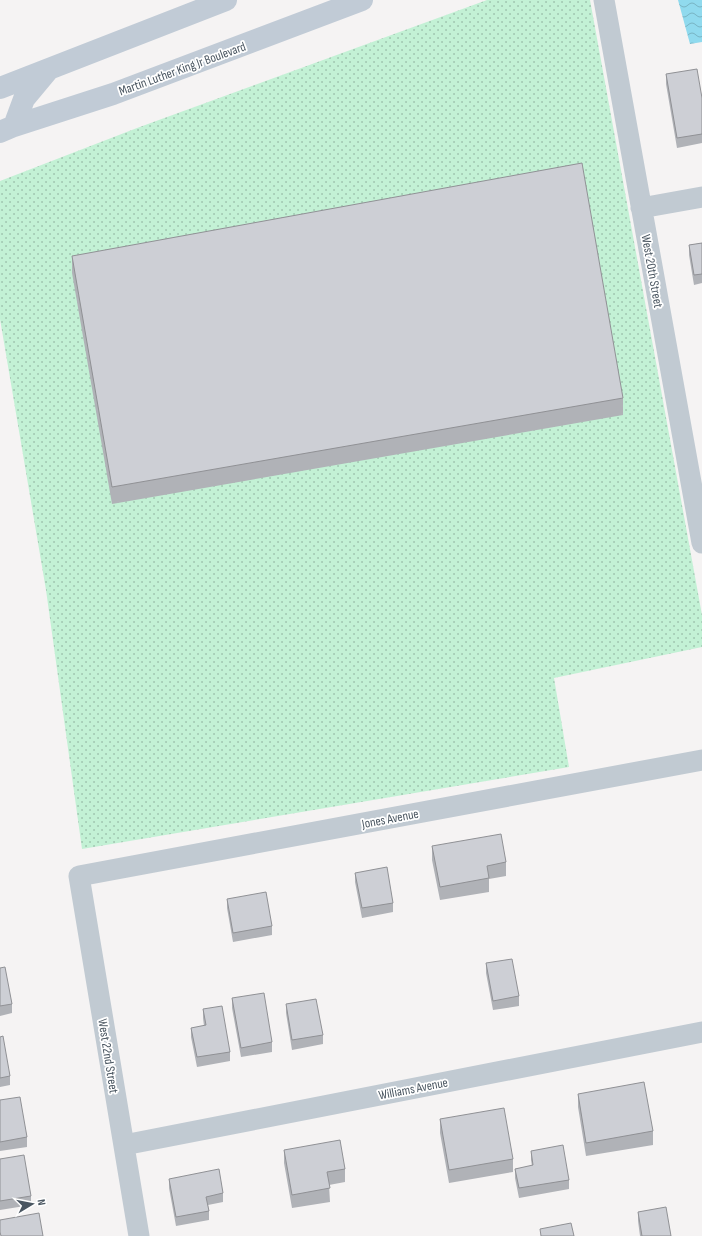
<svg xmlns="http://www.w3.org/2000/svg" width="702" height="1236" font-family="'Sofia Sans Condensed',sans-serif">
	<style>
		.grass { fill: url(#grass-dots) }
		.water { fill: url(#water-waves) }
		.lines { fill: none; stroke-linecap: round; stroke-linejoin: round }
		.minor { stroke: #c1cad2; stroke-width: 21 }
		.secondary { stroke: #c1cbd6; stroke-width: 22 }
		.wall { fill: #b0b2b7 }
		.building { fill: #cdcfd5; stroke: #909195 }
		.labels { text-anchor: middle; stroke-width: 3.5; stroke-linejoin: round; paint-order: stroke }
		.street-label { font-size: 13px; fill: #4a5661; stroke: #fff }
	</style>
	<defs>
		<pattern id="grass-dots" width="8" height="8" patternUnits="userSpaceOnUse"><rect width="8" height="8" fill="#c3f1d5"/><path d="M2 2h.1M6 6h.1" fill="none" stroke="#a0c6b0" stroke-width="1.8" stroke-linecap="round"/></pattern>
		<pattern id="water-waves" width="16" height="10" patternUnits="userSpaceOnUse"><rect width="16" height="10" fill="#90daee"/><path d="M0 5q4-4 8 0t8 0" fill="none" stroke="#78b4c4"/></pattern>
	</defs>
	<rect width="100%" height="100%" fill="#f5f3f3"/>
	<!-- grass -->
	<path class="grass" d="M487 0H590L702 615V647L554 678 569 767 82 849 46 590 0 319V181L137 128Z"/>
	<!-- water -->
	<path class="water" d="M678 0H702V42L690 44Z"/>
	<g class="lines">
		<!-- minor -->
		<path class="minor" d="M604 0 702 543
			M641 208 702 197
			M124 1145 702 1032
			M139 1236 79 876 702 760"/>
		<!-- secondary -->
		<path class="secondary" d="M0 88 226 0
			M14 126 24 99 49 69
			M0 132 14 126 113 94 362 0"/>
	</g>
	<!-- wall -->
	<path class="wall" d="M666 74 702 98V143L677 148 666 84Z
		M702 243V283L694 285 689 255V245Z
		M72 256 623 398V415L112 504 72 273Z
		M432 846 506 862V876L489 879V892L440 900 432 860Z
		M355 873 393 903V912L362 918 355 882Z
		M227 899 272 926V935L233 942 227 908Z
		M486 963 519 996V1006L493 1010 486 973Z
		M0 968 12 1004V1013L0 1016Z
		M232 998 272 1042V1052L241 1057 232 1008Z
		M286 1004 323 1035V1044L292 1050 286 1013Z
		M203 1009 230 1052V1061L197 1067 191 1037V1028L204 1026 203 1018Z
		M0 1037 10 1076V1085L0 1087Z
		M578 1094 653 1131V1145L586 1156 578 1107Z
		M0 1100 27 1137V1147L0 1151Z
		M440 1119 513 1159V1172L449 1183 440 1133Z
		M284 1150 345 1169V1182L329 1185 330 1202 292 1208 284 1163Z
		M531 1151 569 1180V1189L519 1198 515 1178V1169L532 1166 531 1160Z
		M0 1159 31 1196V1205L0 1210Z
		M169 1179 223 1193V1202L208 1205 209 1211V1220L176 1226 169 1188Z
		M638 1212 671 1236H640L638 1221Z"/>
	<!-- building -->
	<path class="building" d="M697 69 702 98V134L677 138 666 74Z
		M582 163 623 398 112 487 72 256Z
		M702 243V274L694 275 689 245Z
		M501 834 506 862 487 866 489 878 440 887 432 846Z
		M387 867 393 903 362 908 355 873Z
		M266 892 272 926 233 933 227 899Z
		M512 959 519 996 493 1001 486 963Z
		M5 967 12 1004 0 1006V968Z
		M264 993 272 1042 241 1048 232 998Z
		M316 999 323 1035 292 1040 286 1004Z
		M222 1006 230 1052 197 1057 191 1028 206 1025 203 1009Z
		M3 1036 10 1076 0 1078V1037Z
		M644 1082 653 1131 586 1143 578 1094Z
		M20 1097 27 1137 0 1142V1100Z
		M504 1108 513 1159 449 1170 440 1119Z
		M340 1140 345 1169 327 1172 330 1188 292 1195 284 1150Z
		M563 1145 569 1180 519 1188 515 1169 533 1165 531 1151Z
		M24 1155 31 1196 0 1201V1159Z
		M219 1169 223 1193 206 1197 209 1211 176 1217 169 1179Z
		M666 1207 671 1236H642L638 1212Z
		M39 1213 43 1236H1L0 1232V1220Z
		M571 1223 574 1236H541L540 1229Z"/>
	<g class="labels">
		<!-- street labels -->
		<g class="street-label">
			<text transform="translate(182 68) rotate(-20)" y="5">Martin Luther King Jr Boulevard</text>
			<text transform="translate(653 271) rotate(80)" y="5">West 20th Street</text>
			<text transform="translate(390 818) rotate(-11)" y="5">Jones Avenue</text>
			<text transform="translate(109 1056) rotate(81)" y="5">West 22nd Street</text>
			<text transform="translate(413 1088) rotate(-11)" y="5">Williams Avenue</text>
		</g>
	</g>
	<!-- north arrow -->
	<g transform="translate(32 1204) rotate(80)" stroke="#ffffff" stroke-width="3" paint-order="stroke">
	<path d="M0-3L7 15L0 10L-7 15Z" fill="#4a5661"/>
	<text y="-6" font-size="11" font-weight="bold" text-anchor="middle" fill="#4a5661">N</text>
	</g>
</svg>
